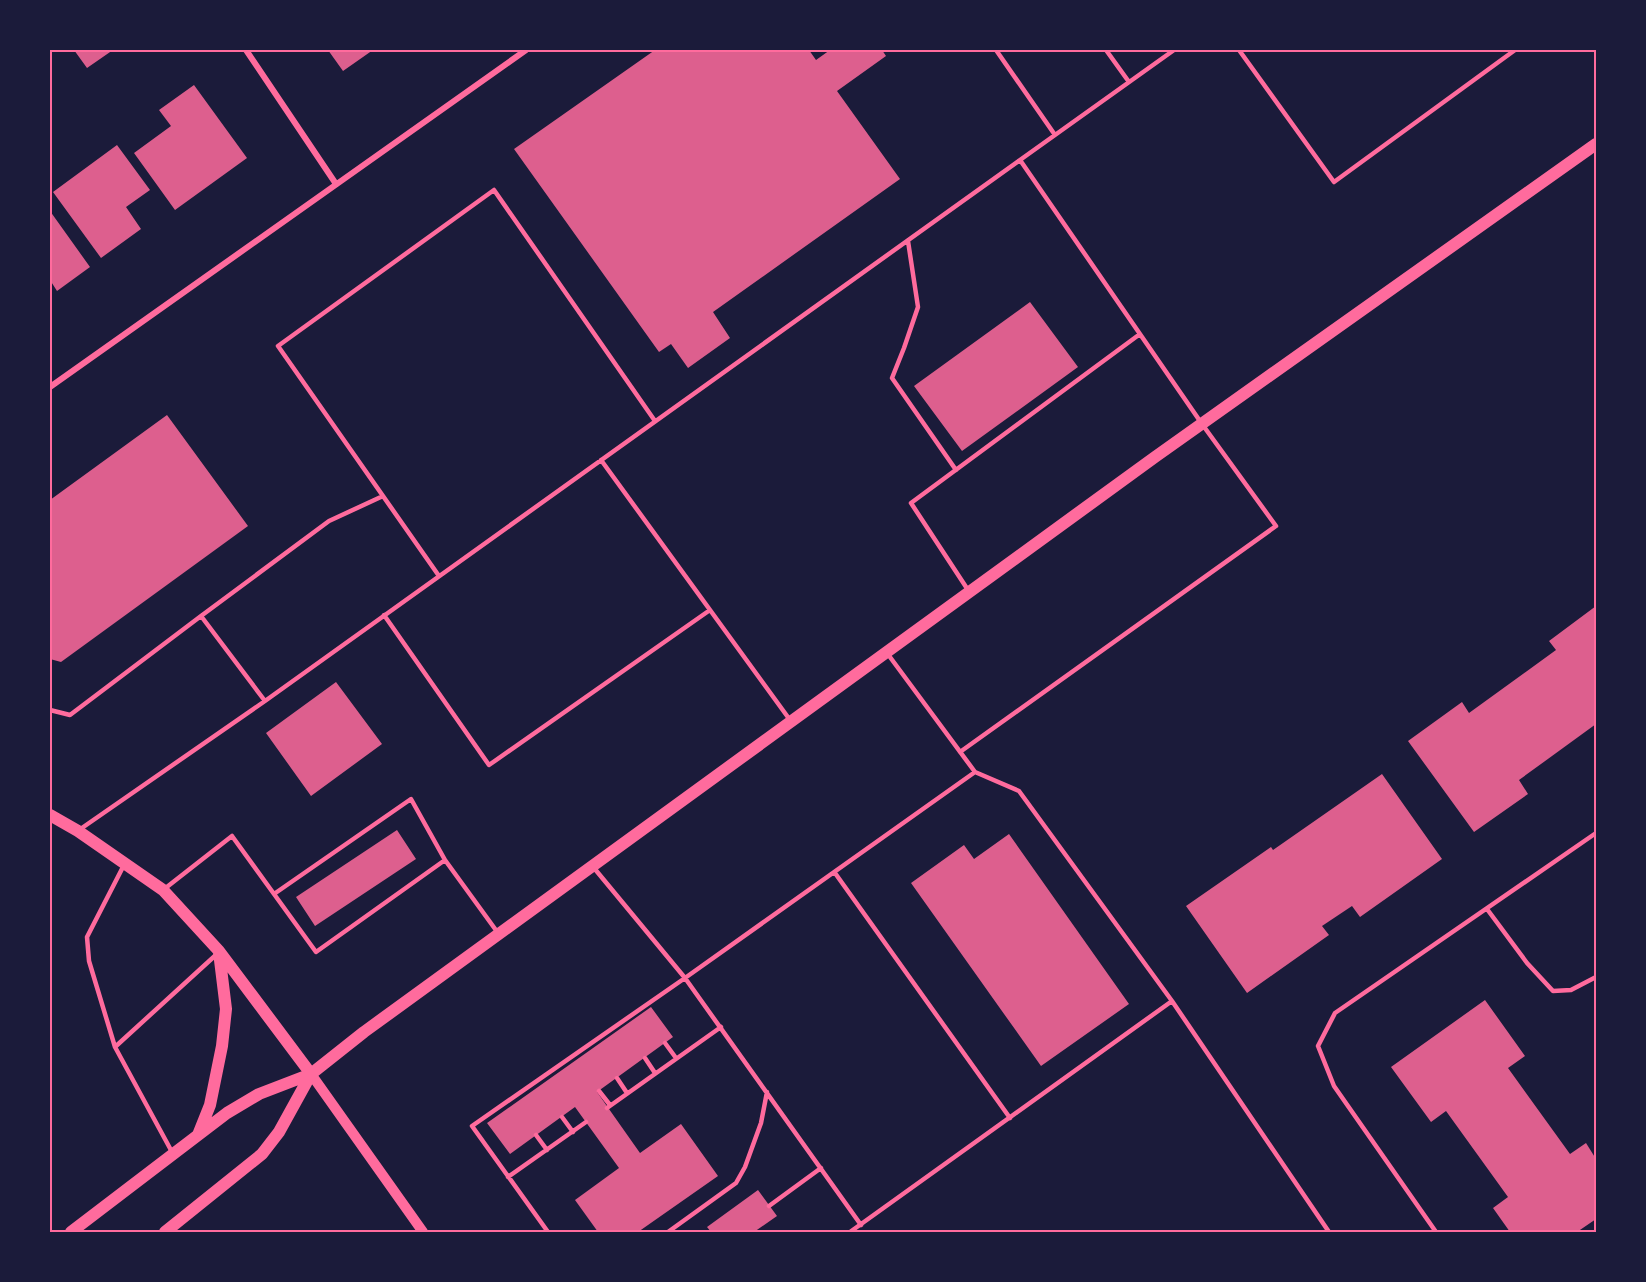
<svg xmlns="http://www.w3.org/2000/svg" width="1646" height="1282" font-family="Merriweather,serif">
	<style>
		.building { fill: #dd5f8e }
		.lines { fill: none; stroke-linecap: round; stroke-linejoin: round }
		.service { stroke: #ff6b9d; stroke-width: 4.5 }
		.minor { stroke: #ff6b9d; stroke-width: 6 }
		.tertiary { stroke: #ff6b9d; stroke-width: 10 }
		.secondary { stroke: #ff6b9d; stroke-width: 12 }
		.neatline { fill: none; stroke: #ff6b9d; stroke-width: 2 }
	</style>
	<rect width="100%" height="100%" fill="#1b1b3a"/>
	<!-- building -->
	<path class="building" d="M74 50H113L87 68Z
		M328 50H373L343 71Z
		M655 50H809L816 60 830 50H882L886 56 837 91 900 179 713 312 730 338 688 368 671 344 659 352 514 149Z
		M194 85 247 158 175 210 134 153 171 126 159 110Z
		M117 145 150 190 126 207 141 229 101 258 53 192Z
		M50 211 90 267 57 291 50 280Z
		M1030 302 1078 367 962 451 914 386Z
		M167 415 248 526 61 662 50 659V500Z
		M1596 606V724L1519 780 1528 794 1474 832 1408 741 1462 702 1469 713 1556 650 1549 641Z
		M336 682 382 744 311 796 266 733Z
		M1382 774 1442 859 1360 917 1352 906 1322 926 1329 935 1247 993 1186 906 1271 847 1273 850Z
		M397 830 416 859 315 926 296 897Z
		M1009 834 1129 1004 1041 1066 911 883 964 845 974 859Z
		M1485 1000 1525 1056 1508 1068 1570 1154 1586 1143 1596 1159V1219L1577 1232H1510L1493 1208 1508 1197 1446 1111 1431 1122 1391 1067Z
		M651 1007 673 1037 597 1092 640 1153 681 1124 718 1176 638 1232H598L575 1200 619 1168 575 1107 510 1154 487 1123Z
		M758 1190 777 1216 754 1232H711L707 1227Z"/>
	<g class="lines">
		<!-- service -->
		<path class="service" d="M996 50 1055 135
			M1106 50 1129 82
			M1239 50 1334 182 1515 50
			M908 241 918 307 904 348 892 378 956 470
			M601 460 790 720
			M439 576 278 346 494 190 655 421
			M968 590 911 503 1140 334
			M384 615 489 765 710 610
			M201 616 329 521 383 496
			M50 710 70 715 201 616 265 701
			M960 752 1276 526 1202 424 1020 160 1174 50
			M79 830 265 701 1020 160
			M445 860 498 933
			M594 868 685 978 975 772
			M835 873 1010 1118
			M163 890 232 836 274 894 411 799 445 860 316 952 274 894
			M1487 909 1527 963 1553 991 1571 990 1596 977
			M1172 1001 1329 1232
			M665 1043 676 1058
			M115 1047 89 961 87 937 124 865
			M645 1058 655 1073
			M617 1078 627 1093
			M599 1091 610 1105
			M607 1108 721 1027
			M562 1117 573 1132
			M536 1135 547 1150
			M172 1152 115 1047 218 953
			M508 1177 586 1122
			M769 1206 821 1168
			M548 1232 472 1126 685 978 861 1225
			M668 1232 736 1183 745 1167 761 1123 767 1092
			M850 1232 1172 1001 1019 791 975 772 887 653
			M1436 1232 1334 1086 1318 1046 1335 1013 1596 833"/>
		<!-- minor -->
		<path class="minor" d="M246 50 336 184
			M50 387 526 50"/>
		<!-- tertiary -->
		<path class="tertiary" d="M311 1074 423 1232"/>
		<!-- secondary -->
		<path class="secondary" d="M50 815 78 831 163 890 219 951 311 1074
			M198 1135 210 1105 222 1046 226 1009 219 952
			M71 1232 227 1113 259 1094 311 1074 364 1032 1155 457 1596 144
			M165 1232 262 1154 279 1132 311 1074"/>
	</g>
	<!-- border -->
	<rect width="1646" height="1282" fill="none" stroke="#1b1b3a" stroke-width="102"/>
	<rect x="51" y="51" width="1544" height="1180" class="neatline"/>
</svg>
